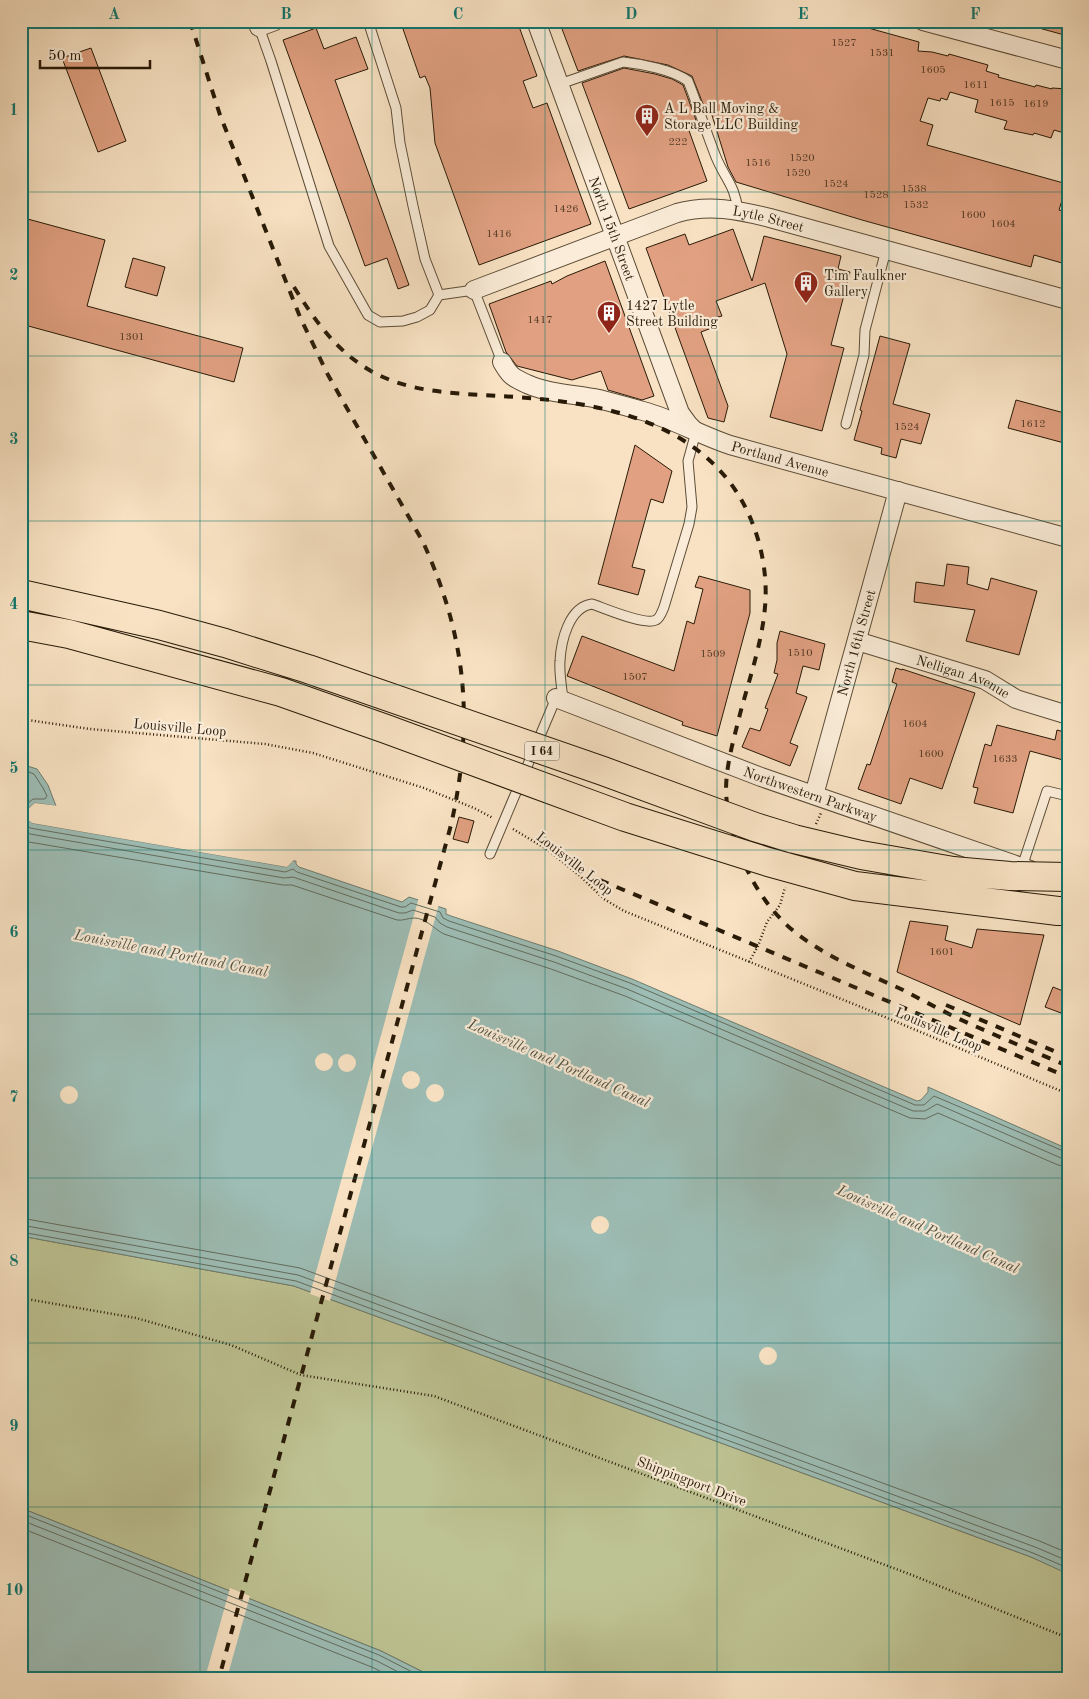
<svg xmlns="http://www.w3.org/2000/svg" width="1089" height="1699" font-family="'Old Standard TT',serif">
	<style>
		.green { fill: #bec393; stroke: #736e4d }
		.water { fill: #9dbdb5; stroke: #6e7c6f }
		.pier { fill: #f8e2c3 }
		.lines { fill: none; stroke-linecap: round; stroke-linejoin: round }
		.shore { stroke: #626c5e; stroke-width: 1 }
		.building { fill: #e0a081; stroke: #281a07 }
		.service-casing { stroke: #5c4c36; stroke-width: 11 }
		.minor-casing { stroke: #5c4c36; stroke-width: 20 }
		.path { stroke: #281a07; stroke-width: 2.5; stroke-dasharray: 1 2.5; stroke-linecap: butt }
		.service { stroke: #faecd8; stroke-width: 9 }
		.minor { stroke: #faecd8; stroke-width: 18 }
		.rail { stroke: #281a07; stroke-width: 4; stroke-dasharray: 9 9; stroke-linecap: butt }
		.motorway-bridge-casing { stroke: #281a07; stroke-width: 30; stroke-linecap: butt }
		.motorway-bridge { stroke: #f8e2c3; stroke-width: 28 }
		.grid { fill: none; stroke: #0f766e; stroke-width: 1; stroke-opacity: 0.55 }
		.labels { text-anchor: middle; stroke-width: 4.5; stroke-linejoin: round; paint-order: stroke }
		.number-label { font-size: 11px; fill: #563c26 }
		.shield { fill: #faecd8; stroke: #675946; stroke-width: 1 }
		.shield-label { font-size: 12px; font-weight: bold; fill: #281a07 }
		.poi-label { font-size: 14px; fill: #281a07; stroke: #faecd8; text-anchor: start }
		.street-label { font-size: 14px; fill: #281a07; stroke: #faecd8 }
		.water-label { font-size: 15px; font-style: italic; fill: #515344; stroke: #faecd8 }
		.neatline { fill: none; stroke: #0f766e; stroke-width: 2 }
		.grid-label { font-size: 16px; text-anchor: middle; font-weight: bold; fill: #0f766e }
	</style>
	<rect width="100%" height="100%" fill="#f8e2c3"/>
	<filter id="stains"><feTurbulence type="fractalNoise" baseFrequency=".004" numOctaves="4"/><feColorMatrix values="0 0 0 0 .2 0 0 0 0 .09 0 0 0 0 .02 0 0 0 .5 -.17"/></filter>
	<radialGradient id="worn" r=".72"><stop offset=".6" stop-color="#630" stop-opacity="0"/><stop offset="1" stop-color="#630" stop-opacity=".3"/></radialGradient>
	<!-- green -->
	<path class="green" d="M21 1236 294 1286 1031 1557 1068 1573V1678H435L381 1651 21 1508Z"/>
	<!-- water -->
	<path class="water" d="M21 764 37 769 48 785 56 806 35 803 27 810 26 818 32 823 287 867 293 861H296V864L299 867 402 902 409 897 446 909V914L451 916 558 951 632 979 917 1101 921 1100 928 1092V1087L1068 1149V1574L1031 1557 294 1286 21 1236Z
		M21 1508 381 1651 435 1678H21Z"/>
	<!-- pier -->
	<path class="pier" d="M35 803 59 806 56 808 36 806 29 811V817L33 821 286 864 293 858V861L287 867 32 823 26 818 27 810Z
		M419 897 439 904 330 1301 310 1294Z
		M315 1062a9 9 0 1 1 18 0a9 9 0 1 1-18 0Z
		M338 1063a9 9 0 1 1 18 0a9 9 0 1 1-18 0Z
		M402 1080a9 9 0 1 1 18 0a9 9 0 1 1-18 0Z
		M426 1093a9 9 0 1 1 18 0a9 9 0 1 1-18 0Z
		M60 1095a9 9 0 1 1 18 0a9 9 0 1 1-18 0Z
		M591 1225a9 9 0 1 1 18 0a9 9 0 1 1-18 0Z
		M759 1356a9 9 0 1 1 18 0a9 9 0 1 1-18 0Z
		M230 1588 250 1596 227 1678H205Z"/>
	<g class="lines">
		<!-- shore -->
		<path class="shore" d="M21 769 34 774 43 788 47 796 45 799H33L23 807 22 819 30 828 285 872 293 869 297 872 401 907H405L411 903 440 912 443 918 449 921 556 956 630 983 915 1105H924L934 1096 1068 1153
			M21 829 30 834 284 878 293 877 399 913H405L413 910 435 917 440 923 447 927 554 962 627 989 913 1111H925L937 1104 1061 1158 1068 1159
			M21 839 29 842 283 885H292L397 920C403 921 408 918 414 918 426 918 434 929 444 934L551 969 625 996 910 1118 925 1119 938 1113 1058 1165 1068 1167
			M21 1218 300 1268 1037 1540 1068 1553
			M21 1225 298 1275 1035 1547 1068 1561
			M21 1232 296 1281 1033 1553 1068 1568
			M21 1513 379 1655 424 1678
			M21 1520 377 1661 410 1678
			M21 1528 374 1668 393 1678"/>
	</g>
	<!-- building -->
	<path class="building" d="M424 21H517L537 76 523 81 533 108 547 103 591 224 479 265 435 143 430 88 425 76 420 78 403 29Z
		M559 21H843L919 42 918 51 932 52 948 56 949 54 988 65 986 71 999 75 998 77 1035 87 1036 85 1052 89V88L1068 89V134L1054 130 1051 138 1034 133 1033 135 1004 129 1007 121 975 112 978 100 950 92 947 100 941 98 940 101 928 98 920 121 933 125 927 145 1067 184 1059 210 1068 212V241L1062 263 1034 255 1031 267 862 220 736 182 728 167 711 112 707 114 692 76 668 65 624 56 578 71Z
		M1028 21H1068V36L1028 25Z
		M316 28 324 49 356 37 368 69 335 80 409 285 398 289 387 258 365 266 283 40Z
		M91 48 126 141 98 152 62 58Z
		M624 68 655 74 672 79 683 85 696 120 687 125 707 181 629 209 582 83Z
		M24 218 105 240 87 306 243 348 234 382 21 324V228Z
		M733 229 752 281 764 236 841 256 838 269 850 272 831 345 844 348 822 431 770 417 787 354 765 283 716 301 722 316 714 318 717 326 701 332 728 406 724 422 708 418 646 248 685 234 689 245Z
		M133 258 165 267 157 296 125 287Z
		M605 261 654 396 642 400 608 390 601 371 572 380 517 366 506 352 489 304 551 281 552 284 567 276Z
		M880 336 910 344 893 404 930 414 921 444 901 439 896 458 881 454 882 448 854 440 862 411 860 410Z
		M1016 400 1068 414V444L1008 428Z
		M635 445 672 471 663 503 651 499 632 567 645 570 638 595 598 584Z
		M947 564 969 567 967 584 988 590 991 578 1037 591 1019 655 966 641 975 610 914 602 916 582 944 586Z
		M699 576 750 590V613L717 736 682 725 683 722 567 676 582 636 674 671 687 621 694 624 703 589 695 587Z
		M780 631 825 644 819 670 803 666 796 693 807 697 790 743 798 746 790 766 742 747 750 728 760 731 768 709 765 708 778 674 774 673 777 660V643Z
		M896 668 902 670V669L975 693 942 789 910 778 901 804 858 789 867 764 870 765 897 684 892 682Z
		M997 725 1055 740 1057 730 1068 733V758L1064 757 1063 760 1030 751 1013 813 974 803 978 788 973 787 985 744 991 746Z
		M459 817 474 821 468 843 453 839Z
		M910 921 948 926 945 940 972 948 977 929 1044 935 1020 1025 897 972Z
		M1053 987 1068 993V997L1061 1013 1045 1007Z"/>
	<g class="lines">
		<defs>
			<path id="service" d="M368 21 396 108 400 143 413 206 425 259 439 295 474 290 502 362
				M259 27 271 61 329 246 368 315 380 322 403 321 417 317 430 310 439 295
				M560 84 623 62C642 64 673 70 688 81 698 106 706 132 716 157 725 179 735 185 738 211
				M846 424 864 355 865 330 886 250
				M563 700C562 688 559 674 560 661 561 641 569 607 592 604 604 608 645 626 656 620 660 618 662 612 664 607L689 524 692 507 688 461 696 432
				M490 854 556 698
				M1022 867 1047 791 1068 796"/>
			<g id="minor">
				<path id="s1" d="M536 21 680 413 688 424 694 430"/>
				<path d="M923 21 1068 60"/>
				<path d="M259 27 275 21"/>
				<path id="s2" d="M474 290 677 213C709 204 738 210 770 218L1068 300"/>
				<path id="s3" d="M502 362C510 376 512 377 527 384 550 394 575 394 599 399 614 403 629 407 643 411 673 419 700 435 730 445L1068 538"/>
				<path id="s4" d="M857 641 985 680 1016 699 1068 715"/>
				<path id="s5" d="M556 698 761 777 1030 870"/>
				<path id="s6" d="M814 795 898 491"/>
			</g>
		</defs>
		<!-- service casing -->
		<use href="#service" class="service-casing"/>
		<!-- minor casing -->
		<use href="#minor" class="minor-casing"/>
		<!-- path -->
		<path class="path" d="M21 719 90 729 265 744 313 753 424 788 474 808 493 818
			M816 824 821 813
			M513 829 548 850 580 876 604 899 624 911 861 1007 1068 1094
			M749 962 758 946 767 922 780 905 785 887
			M21 1298 136 1318 231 1345 301 1375 434 1396 912 1575 1068 1638"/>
		<!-- service -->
		<use href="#service" class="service"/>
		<!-- minor -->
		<use href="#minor" class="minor"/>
		<!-- rail -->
		<path class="rail" d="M190 21 220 115 300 317 328 375 423 542C467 639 474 722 451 825L219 1678
			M294 287C314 319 334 348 366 368 406 393 453 393 498 396 579 400 674 412 728 480 755 514 769 563 765 607 762 643 749 680 740 714 734 739 726 764 726 791 727 817 734 841 745 865 755 888 771 911 790 928 823 956 864 972 903 990 920 999 937 1008 955 1017 992 1034 1030 1050 1068 1066
			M600 880 1068 1077
			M946 1005 1068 1057"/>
		<defs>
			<path id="motorway-bridge" d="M21 594 159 625 225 643 308 669 603 771 755 827 794 839 861 855 953 871 1010 876 1068 877
				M21 625 69 634 281 692 386 729 625 817 768 862 855 886 1058 911H1068"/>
		</defs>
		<!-- motorway-bridge casing -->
		<use href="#motorway-bridge" class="motorway-bridge-casing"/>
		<!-- motorway-bridge -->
		<use href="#motorway-bridge" class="motorway-bridge"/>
	</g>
	<!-- grid -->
	<path class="grid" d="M200 21V1678M372 21V1678M545 21V1678M717 21V1678M889 21V1678M21 192H1068M21 356H1068M21 521H1068M21 685H1068M21 850H1068M21 1014H1068M21 1178H1068M21 1343H1068M21 1507H1068"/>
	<!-- icons -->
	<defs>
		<symbol id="building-pin" viewBox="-11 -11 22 30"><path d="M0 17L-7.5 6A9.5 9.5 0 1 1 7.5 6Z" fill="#8f2418" stroke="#faecd8"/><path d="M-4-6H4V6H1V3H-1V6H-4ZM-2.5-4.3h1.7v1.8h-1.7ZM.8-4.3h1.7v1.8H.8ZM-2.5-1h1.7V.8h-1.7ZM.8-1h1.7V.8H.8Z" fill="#fff"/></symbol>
	</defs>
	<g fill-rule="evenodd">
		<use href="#building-pin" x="633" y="102" width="28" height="38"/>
		<use href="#building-pin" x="792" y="269" width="28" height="38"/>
		<use href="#building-pin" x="595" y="299" width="28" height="38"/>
	</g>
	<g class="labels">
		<!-- number labels -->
		<g class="number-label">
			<text x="844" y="46">1527</text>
			<text x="882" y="56">1531</text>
			<text x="933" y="73">1605</text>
			<text x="976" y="88">1611</text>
			<text x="1002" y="106">1615</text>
			<text x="1036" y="107">1619</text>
			<text x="678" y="145">222</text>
			<text x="802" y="161">1520</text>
			<text x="758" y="166">1516</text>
			<text x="798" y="176">1520</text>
			<text x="836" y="187">1524</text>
			<text x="914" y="192">1538</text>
			<text x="876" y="198">1528</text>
			<text x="916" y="208">1532</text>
			<text x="566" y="212">1426</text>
			<text x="973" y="218">1600</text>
			<text x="1003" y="227">1604</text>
			<text x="499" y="237">1416</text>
			<text x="540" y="323">1417</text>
			<text x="132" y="340">1301</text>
			<text x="1033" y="427">1612</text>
			<text x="907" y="430">1524</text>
			<text x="800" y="656">1510</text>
			<text x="713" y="657">1509</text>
			<text x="635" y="680">1507</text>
			<text x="915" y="727">1604</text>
			<text x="931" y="757">1600</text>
			<text x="1005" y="762">1633</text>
			<text x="942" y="955">1601</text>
		</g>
		<!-- shield labels -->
		<rect class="shield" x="524.5" y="741.5" width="35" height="19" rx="4"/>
		<g class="shield-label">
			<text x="542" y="755">I 64</text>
		</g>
		<!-- poi labels -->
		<g class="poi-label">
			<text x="664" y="113">A L Ball Moving &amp;<tspan x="664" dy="16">Storage LLC Building</tspan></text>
			<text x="824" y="280">Tim Faulkner<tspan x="824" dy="16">Gallery</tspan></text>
			<text x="626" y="310">1427 Lytle<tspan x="626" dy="16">Street Building</tspan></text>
		</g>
		<!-- street labels -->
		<g class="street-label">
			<text dy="5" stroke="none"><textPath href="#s2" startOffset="310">Lytle Street</textPath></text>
			<text dy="5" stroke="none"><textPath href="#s1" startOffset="221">North 15th Street</textPath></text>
			<text dy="5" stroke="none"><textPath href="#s3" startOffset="299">Portland Avenue</textPath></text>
			<text dy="5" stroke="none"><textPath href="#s6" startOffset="158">North 16th Street</textPath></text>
			<text dy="5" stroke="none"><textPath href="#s4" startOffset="112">Nelligan Avenue</textPath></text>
			<text transform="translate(180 727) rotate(5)" y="5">Louisville Loop</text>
			<text dy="5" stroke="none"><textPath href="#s5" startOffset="272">Northwestern Parkway</textPath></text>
			<text transform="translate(575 863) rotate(38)" y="5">Louisville Loop</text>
			<text transform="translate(939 1029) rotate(23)" y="5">Louisville Loop</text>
			<text transform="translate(692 1481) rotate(21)" y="5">Shippingport Drive</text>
		</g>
		<!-- water labels -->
		<g class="water-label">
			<text transform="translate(171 953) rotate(11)" y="5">Louisville and Portland Canal</text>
			<text transform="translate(559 1063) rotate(24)" y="5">Louisville and Portland Canal</text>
			<text transform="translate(928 1229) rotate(24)" y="5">Louisville and Portland Canal</text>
		</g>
	</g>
	<!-- margin -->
	<rect width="1089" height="1699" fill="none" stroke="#f8e2c3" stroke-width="55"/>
	<!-- scale -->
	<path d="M40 60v8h110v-8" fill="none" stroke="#281a07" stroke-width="2.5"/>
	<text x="48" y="60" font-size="15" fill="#281a07" stroke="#faecd8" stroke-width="4" paint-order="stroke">50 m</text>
	<rect x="28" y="28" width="1034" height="1644" class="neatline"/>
	<g class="grid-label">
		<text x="114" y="19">A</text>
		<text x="286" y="19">B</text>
		<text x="458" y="19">C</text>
		<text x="631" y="19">D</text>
		<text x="803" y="19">E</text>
		<text x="975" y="19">F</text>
		<text x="14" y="115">1</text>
		<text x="14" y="280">2</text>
		<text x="14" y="444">3</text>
		<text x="14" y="609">4</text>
		<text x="14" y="773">5</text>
		<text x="14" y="937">6</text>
		<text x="14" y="1102">7</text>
		<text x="14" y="1266">8</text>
		<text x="14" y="1431">9</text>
		<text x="14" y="1595">10</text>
	</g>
	<rect width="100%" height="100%" filter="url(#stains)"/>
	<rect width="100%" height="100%" fill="url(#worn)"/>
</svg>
